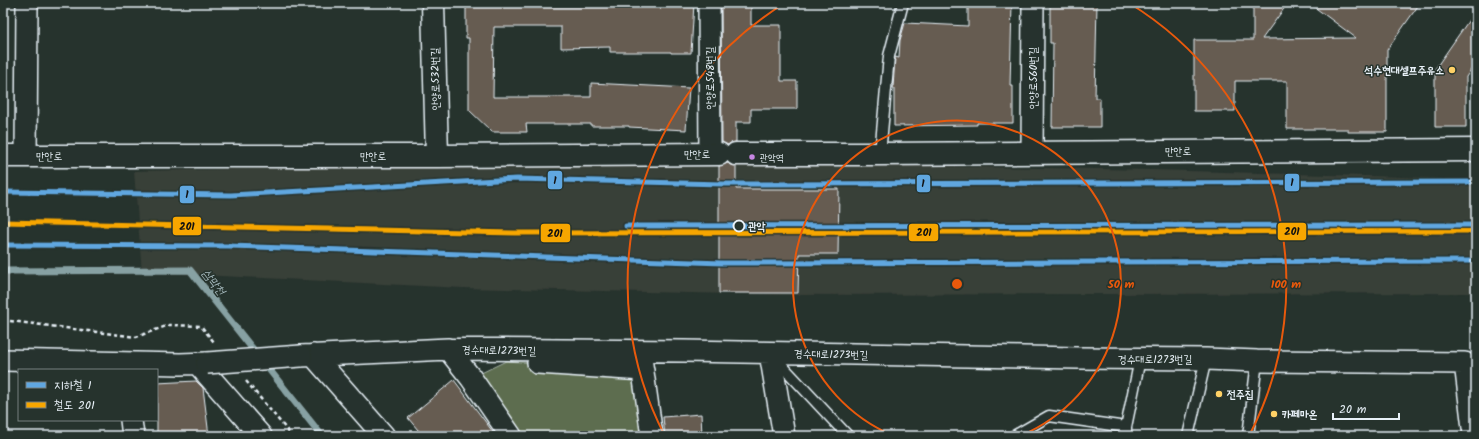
<svg xmlns="http://www.w3.org/2000/svg" width="1479" height="439" font-family="Kalam,'Poor Story',sans-serif">
	<style>
		.built { fill: #393f38 }
		.green { fill: #5d6d4f; stroke: #a2afa4 }
		.lines { fill: none; stroke-linecap: round; stroke-linejoin: round }
		.stream { stroke: #87a1a3; stroke-width: 7 }
		.building { fill: #665c51; stroke: #e8f1f8 }
		.service-casing { stroke: #e8f1f8; stroke-width: 13 }
		.minor-casing { stroke: #e8f1f8; stroke-width: 24 }
		.tertiary-casing { stroke: #e8f1f8; stroke-width: 25 }
		.path { stroke: #e8f1f8; stroke-width: 2.5; stroke-dasharray: 4 3; stroke-linecap: butt }
		.service { stroke: #26332d; stroke-width: 10 }
		.minor { stroke: #26332d; stroke-width: 21 }
		.tertiary { stroke: #26332d; stroke-width: 22 }
		.minor-bridge-casing { stroke: #e8f1f8; stroke-width: 24; stroke-linecap: butt }
		.minor-bridge { stroke: #26332d; stroke-width: 21 }
		.rail-1-casing { stroke: #26332d; stroke-width: 8 }
		.rail-1 { stroke: #f7a600; stroke-width: 5 }
		.metro-1-casing { stroke: #26332d; stroke-width: 8 }
		.metro-1 { stroke: #60a7e0; stroke-width: 5 }
		.ring { fill: none; stroke: #e8590c; stroke-width: 2 }
		.poi-dot { fill: #ffd166; stroke: #26332d; stroke-width: 1.5 }
		.bus-dot { fill: #c787e3; stroke: #26332d; stroke-width: 1.5 }
		.stop-dot { fill: #26332d; stroke: #e8f1f8; stroke-width: 2 }
		.labels { text-anchor: middle; stroke-width: 3; stroke-linejoin: round; paint-order: stroke }
		.bus-label { font-size: 10px; fill: #e8f1f8; stroke: #26332d; text-anchor: start }
		.poi-label { font-size: 11px; font-weight: bold; fill: #e8f1f8; stroke: #26332d; text-anchor: start }
		.street-label { font-size: 11px; fill: #e8f1f8; stroke: #26332d }
		.stop-label { font-size: 11px; font-weight: bold; fill: #e8f1f8; stroke: #26332d; text-anchor: start }
		.water-label { font-size: 12px; font-style: italic; fill: #a7bbbf; stroke: #26332d }
		.centre { fill: #e8590c; stroke: #26332d; stroke-width: 2 }
		.ring-label { font-size: 12px; text-anchor: middle; font-weight: bold; fill: #e8590c; stroke: #26332d; stroke-width: 3; stroke-linejoin: round; paint-order: stroke }
		.line-badge { stroke: #26332d; stroke-width: 1.5 }
		.pale-badge-label { font-size: 11px; text-anchor: middle; font-weight: bold; fill: #111 }
	</style>
	<rect width="100%" height="100%" fill="#26332d"/>
	<filter id="ink" filterUnits="userSpaceOnUse"><feTurbulence type="fractalNoise" baseFrequency=".025" numOctaves="2"/><feDisplacementMap in="SourceGraphic" scale="8" xChannelSelector="R" yChannelSelector="G"/><feConvolveMatrix kernelMatrix="1 2 1 2 8 2 1 2 1" color-interpolation-filters="sRGB"/></filter>
	<g filter="url(#ink)">
		<!-- built -->
		<path class="built" d="M634 161 1152 170 1476 179V293L784 295 463 288 142 272 134 171Z"/>
		<!-- green -->
		<path class="green" d="M506 361 643 370 652 436H511L471 378Z"/>
		<g class="lines">
			<!-- stream -->
			<path class="stream" d="M3 271 190 270 322 436"/>
		</g>
		<!-- building -->
		<path class="building" d="M466 3H544V6H613V3H694L691 53H671V52H610V47L561 48V27H494L493 97H591V83L689 88 686 130 629 127V126H591V124H526L527 132H492L469 110V38H466Z
			M721 3H751V25H781V81H797V109H751V122H736V142L730 143 728 145 722 142Z
			M968 3H1012L1010 86H1013V123H977V125L894 126V88H893L895 57 899 58 900 40 905 23 968 26Z
			M1050 3H1097L1095 98H1100V127H1052L1053 43H1050Z
			M1253 3H1288L1262 39 1356 38 1309 3H1420L1387 50V132H1348V129H1287V81H1235V111H1194V40H1253Z
			M1476 10V62L1466 77V127H1435V69Z
			M728 163 730 165 736 166V189H839L838 254H799L798 293H719V166Z
			M454 380 496 436H423L408 418Z
			M196 381 203 388 209 436H157V383Z
			M701 414 702 436H665L663 417Z"/>
		<g class="lines">
			<defs>
				<path id="service" d="M880 154 889 56 903 3
					M774 357 848 436
					M1014 436 1049 416 1126 427
					M1126 436V427L1140 359
					M1188 436 1206 359
					M1248 436 1257 361"/>
				<path id="minor" d="M709 3 710 154
					M1032 152 1033 3
					M26 156 27 3
					M448 349 471 378 511 436
					M770 353 784 436
					M313 355 384 436
					M301 356 448 349 684 351 1078 358 1206 359 1257 361 1465 363 1474 436
					M641 358 652 436
					M3 360 180 364 207 363
					M197 363 261 436
					M538 363 643 370
					M131 420 133 436"/>
				<path id="tertiary" d="M433 3 437 156
					M736 154H880L1476 150
					M3 156H437L719 154"/>
			</defs>
			<!-- service casing -->
			<use href="#service" class="service-casing"/>
			<!-- minor casing -->
			<use href="#minor" class="minor-casing"/>
			<!-- tertiary casing -->
			<use href="#tertiary" class="tertiary-casing"/>
			<!-- path -->
			<path class="path" d="M3 320 136 337 169 325 201 326 214 342
				M246 381 292 436"/>
			<!-- service -->
			<use href="#service" class="service"/>
			<!-- minor -->
			<use href="#minor" class="minor"/>
			<!-- tertiary -->
			<use href="#tertiary" class="tertiary"/>
			<defs>
				<path id="minor-bridge" d="M207 363 301 356"/>
			</defs>
			<!-- minor-bridge casing -->
			<use href="#minor-bridge" class="minor-bridge-casing"/>
			<!-- minor-bridge -->
			<use href="#minor-bridge" class="minor-bridge"/>
			<defs>
				<path id="rail-1" d="M3 222 514 233 1476 231"/>
			</defs>
			<!-- rail-1 casing -->
			<use href="#rail-1" class="rail-1-casing"/>
			<!-- rail-1 -->
			<use href="#rail-1" class="rail-1"/>
			<defs>
				<path id="metro-1" d="M3 192 231 195 517 179 723 184 1476 182
					M626 226 1476 225
					M3 245 229 246 722 263 1476 261"/>
			</defs>
			<!-- metro-1 casing -->
			<use href="#metro-1" class="metro-1-casing"/>
			<!-- metro-1 -->
			<use href="#metro-1" class="metro-1"/>
		</g>
	</g>
	<!-- distance rings -->
	<g class="ring">
		<path d="M894 436A164 164 0 1 1 1020 436"/>
		<path d="M665 436A329 329 0 0 1 785 3M1129 3A329 329 0 0 1 1249 436"/>
	</g>
	<!-- markers -->
	<g class="poi-dot">
		<circle cx="1452" cy="70" r="4"/>
		<circle cx="1219" cy="394" r="4"/>
		<circle cx="1274" cy="414" r="4"/>
	</g>
	<circle class="bus-dot" cx="752" cy="157" r="3.5"/>
	<circle class="stop-dot" cx="739" cy="226" r="5.5"/>
	<g class="labels">
		<!-- bus labels -->
		<g class="bus-label">
			<text x="760" y="161">관악역</text>
		</g>
		<!-- poi labels -->
		<g class="poi-label">
			<text x="1444" y="74" text-anchor="end">석수현대셀프주유소</text>
			<text x="1227" y="398">전주집</text>
			<text x="1282" y="418">카페마온</text>
		</g>
		<!-- street labels -->
		<g class="street-label">
			<text transform="translate(710 78) rotate(-90)" y="4">안양로548번길</text>
			<text transform="translate(1033 78) rotate(-90)" y="4">안양로560번길</text>
			<text transform="translate(435 79) rotate(-91)" y="4">안양로532번길</text>
			<text x="1178" y="155">만안로</text>
			<text x="697" y="158">만안로</text>
			<text x="49" y="160">만안로</text>
			<text x="373" y="160">만안로</text>
			<text transform="translate(499 350) rotate(1)" y="4">경수대로1273번길</text>
			<text transform="translate(831 354) rotate(1)" y="4">경수대로1273번길</text>
			<text x="1155" y="363">경수대로1273번길</text>
		</g>
		<!-- stop labels -->
		<g class="stop-label">
			<text x="748" y="230">관악</text>
		</g>
		<!-- water labels -->
		<g class="water-label">
			<text transform="translate(214 282) rotate(52)" y="4">삼막천</text>
		</g>
	</g>
	<circle cx="957" cy="284" r="6" class="centre"/>
	<g class="ring-label">
		<text x="1121" y="288">50 m</text>
		<text x="1286" y="288">100 m</text>
	</g>
	<g class="line-badge">
		<rect x="547" y="170" width="16" height="20" rx="4" fill="#60a7e0"/>
		<rect x="1284" y="173" width="16" height="19" rx="4" fill="#60a7e0"/>
		<rect x="916" y="174" width="15" height="19" rx="4" fill="#60a7e0"/>
		<rect x="179" y="185" width="16" height="19" rx="4" fill="#60a7e0"/>
		<rect x="172" y="216" width="30" height="20" rx="4" fill="#f7a600"/>
		<rect x="1277" y="222" width="30" height="19" rx="4" fill="#f7a600"/>
		<rect x="908" y="223" width="31" height="19" rx="4" fill="#f7a600"/>
		<rect x="540" y="223" width="31" height="20" rx="4" fill="#f7a600"/>
	</g>
	<g class="pale-badge-label">
		<text x="555" y="184">1</text>
		<text x="1292" y="186">1</text>
		<text x="923" y="187">1</text>
		<text x="187" y="198">1</text>
		<text x="187" y="230">201</text>
		<text x="1292" y="235">201</text>
		<text x="924" y="236">201</text>
		<text x="555" y="237">201</text>
	</g>
	<!-- margin -->
	<rect width="1479" height="439" fill="none" stroke="#26332d" stroke-width="16"/>
	<rect x="8" y="8" width="1463" height="423" fill="none" stroke="#e8f1f8" stroke-width="1.5" filter="url(#ink)"/>
	<!-- legend -->
	<rect x="18" y="369" width="140" height="52" fill="#26332d" stroke="#747f7e"/>
	<rect x="26" y="382" width="20" height="6" fill="#60a7e0" stroke="#747f7e"/>
	<text x="54" y="389" font-size="12" fill="#e8f1f8">지하철 1</text>
	<rect x="26" y="402" width="20" height="6" fill="#f7a600" stroke="#747f7e"/>
	<text x="54" y="409" font-size="12" fill="#e8f1f8">철도 201</text>
	<!-- scale -->
	<path d="M1333 413v6h66v-6" fill="none" stroke="#e8f1f8" stroke-width="2"/>
	<text x="1339" y="413" font-size="12" fill="#e8f1f8" stroke="#26332d" stroke-width="3" paint-order="stroke">20 m</text>
</svg>
